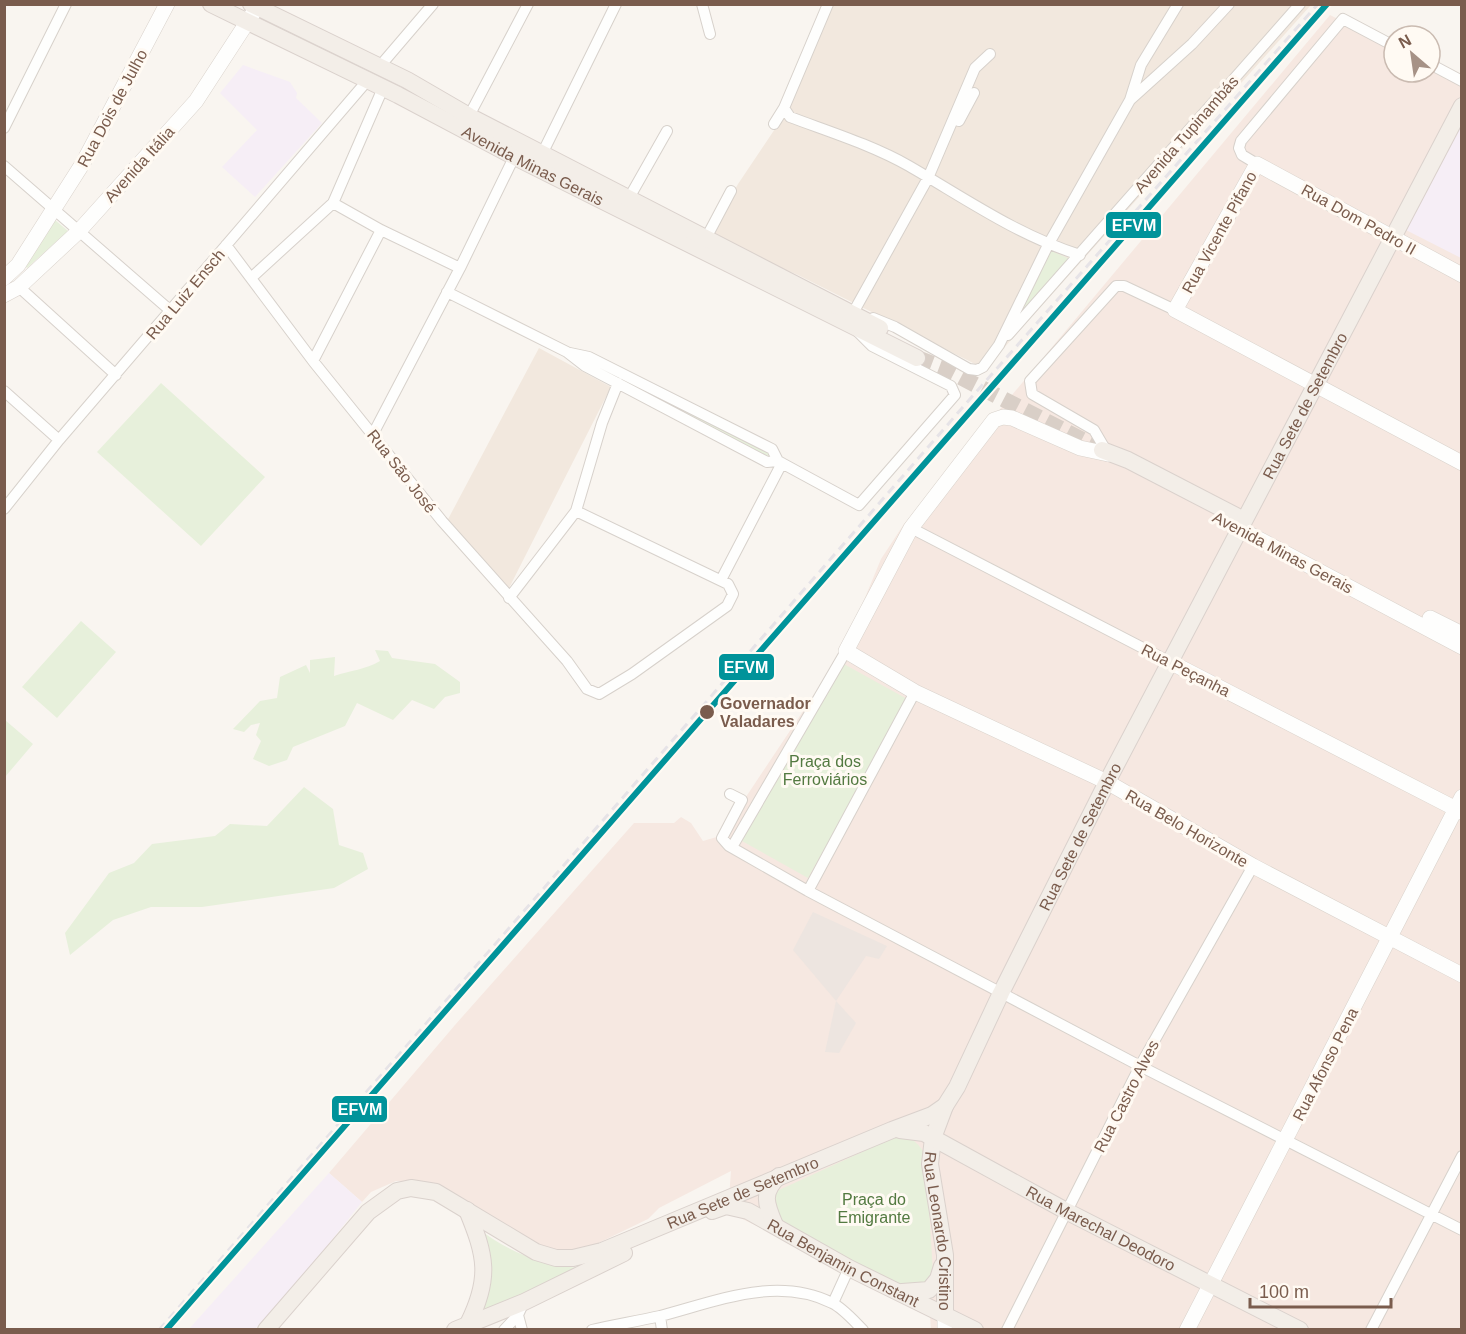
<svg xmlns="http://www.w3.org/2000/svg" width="1466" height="1334" font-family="Arial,sans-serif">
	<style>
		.residential { fill: #f2e8de }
		.commercial { fill: #f6e8e1 }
		.industrial { fill: #ede5e0 }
		.education { fill: #f6eef6 }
		.green { fill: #e7f0db }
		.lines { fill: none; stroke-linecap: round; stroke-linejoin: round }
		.primary-tunnel { stroke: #d9cfc7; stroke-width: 16; stroke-dasharray: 16 8; stroke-linecap: butt }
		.street-casing { stroke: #d7d1cb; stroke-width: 12 }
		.secondary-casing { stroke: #d9d2cb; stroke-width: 16 }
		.primary-casing { stroke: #dad1cc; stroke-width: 18 }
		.street { stroke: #fefefd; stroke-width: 10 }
		.secondary { stroke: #fefefd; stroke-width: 15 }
		.primary { stroke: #f3eee8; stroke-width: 16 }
		.rail { stroke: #e6e3e7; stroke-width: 3; stroke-dasharray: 9 6; stroke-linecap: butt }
		.rail-1-casing { stroke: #fffaf3; stroke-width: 10 }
		.rail-1 { stroke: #00939a; stroke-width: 6 }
		.stop-dot { fill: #7a5c4d; stroke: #fffaf3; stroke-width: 2 }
		.labels { text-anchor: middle; stroke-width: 6; stroke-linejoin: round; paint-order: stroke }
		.street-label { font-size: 16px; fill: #7a5c4d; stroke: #fffaf3 }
		.stop-label { font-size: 16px; font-weight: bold; fill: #7a5c4d; stroke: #fffaf3; text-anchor: start }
		.park-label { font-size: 16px; fill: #537a41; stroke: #fffaf3 }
		.line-badge { stroke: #fffaf3; stroke-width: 2 }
		.badge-label { font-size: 16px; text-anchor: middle; font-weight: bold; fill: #fff }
	</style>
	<rect width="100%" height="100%" fill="#f9f5f0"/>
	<!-- residential -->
	<path class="residential" d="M822 5H1311L985 369 798 275 709 236 738 184 785 114Z
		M539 348 611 387 506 594 446 523Z"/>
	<!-- commercial -->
	<path class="commercial" d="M1330 15 1394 48V72H1430V67L1461 83V1329H931L930 1316 845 1269 728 1212 731 1171 659 1208 648 1219 586 1249 554 1252 425 1182 396 1181 371 1192 362 1202 329 1173 455 1025 634 823H674L681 817 691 823 703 841 720 836 843 651 881 559 904 524Z"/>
	<!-- industrial -->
	<path class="industrial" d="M813 912 887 946 879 959 866 956 836 1001 856 1023 839 1053 825 1052 836 1001 793 950Z"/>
	<!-- education -->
	<path class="education" d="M243 65 290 82 297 93 296 98 322 123 255 197 222 167 257 130 220 93Z
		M1461 106V258L1400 227Z
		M329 1173 362 1202 300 1280 255 1329 188 1330Z"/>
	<!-- green -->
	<path class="green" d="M55 220 68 231 27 268 25 266Z
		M1049 250 1072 260 1008 332Z
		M590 361 771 452 772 455 768 459 590 366Z
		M161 383 265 477 201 546 97 452Z
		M81 621 116 652 57 718 22 687Z
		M375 650 388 651 392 658 435 664 460 682V693L445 697 434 709 412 700 393 720 357 703 345 726 293 747 287 760 269 766 253 759 261 741 256 735 260 723 251 725 244 732 233 729 260 701 277 698 280 677 306 665 310 673V660L335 657 334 676C351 670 365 670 380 661Z
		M842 663 909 700 808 878 742 841Z
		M5 720 33 744 5 777Z
		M304 787 333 809 339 845 363 853 368 869 334 888 202 907H151L113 920 70 955 65 933 109 873 134 863 152 844 215 836 230 824 267 826Z
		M897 1136C912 1136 920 1144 926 1157L933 1274 932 1280 909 1287 893 1282 783 1225 771 1198 779 1190Z
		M480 1230C511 1253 543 1266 582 1268L478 1316Z"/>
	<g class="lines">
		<!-- primary-tunnel -->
		<path class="primary-tunnel" d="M917 358 941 367 1102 450"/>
		<defs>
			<path id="street" d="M702 4 710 34
				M1430 64 1462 81
				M380 66 433 4
				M1130 100 1192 44 1229 4
				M784 108 790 117C830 132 872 145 909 166 966 199 1017 235 1080 255
				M469 116 528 4
				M959 121 974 93
				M774 124 784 108 828 4
				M4 128 66 4
				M542 154 616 4
				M1257 164 1242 155 1239 148 1241 141 1343 19 1394 46
				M4 166 172 312
				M629 198 667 131
				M333 203 381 230 460 268
				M704 242 731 191
				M226 245 313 361 442 521 567 661 587 689 599 694 632 674 727 606 733 594 728 584 576 511
				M251 278 333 203 383 88
				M19 287 116 375
				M447 292 567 352 585 366 767 462 778 461 859 505 955 395 951 386 872 346 858 332
				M853 313 928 178 975 68 990 54
				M873 318 895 327 969 369 977 370 983 367 999 345 1048 245 1130 100 1141 65 1178 4
				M1008 335 1300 4
				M570 353 589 357 772 449 778 461
				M313 361 381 230
				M4 391 59 440
				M373 434 460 268 517 151
				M1108 454 1094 430 1032 394 1030 381 1116 286H1124L1175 310
				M4 509 59 440 367 81
				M911 528 1170 662
				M721 580 782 463
				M509 598 576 511 602 423 618 383
				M730 794 742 800 722 838 729 846 808 891 1140 1066 1462 1230
				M732 847 846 651
				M808 891 915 692
				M833 1303 849 1268
				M518 1315 522 1330
				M660 1316 662 1330
				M504 1330 518 1315 524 1302
				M592 1330C614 1325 638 1321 660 1316 715 1302 776 1275 832 1303 843 1308 854 1321 863 1330
				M1007 1330 1140 1066 1253 866
				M1371 1330 1462 1156"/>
			<path id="secondary" d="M1462 275 1257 164 1175 310 1462 463
				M4 278 18 265 83 163 167 4
				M4 295 19 287 79 231 196 101 259 4
				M1108 454 1080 448 1012 418 1003 417 994 420 911 528 846 651 915 692 1107 782 1253 866 1462 975
				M1238 528 1462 647
				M1430 618 1462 634
				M1170 662 1462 812
				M945 1330V1314
				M1187 1330 1462 797"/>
			<g id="primary">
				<path id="s1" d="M211 4 398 95 515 157 917 358"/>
				<path d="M251 4 407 80 469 116 880 328"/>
				<path d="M1102 450 1128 460 1242 519"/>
				<path id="s2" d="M945 1106 933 1138 930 1164 945 1255V1314"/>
				<path id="s3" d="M900 1130 924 1133 1068 1212 1300 1330"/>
				<path d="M467 1210C486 1256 491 1278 468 1324"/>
				<path id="s4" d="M712 1211 726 1206 748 1211 849 1268 975 1330"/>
				<path d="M775 1225C766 1204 761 1193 779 1176"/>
				<path d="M902 1292 929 1290 938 1279 942 1266"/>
				<path id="s5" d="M266 1330 368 1212 397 1191 411 1188 436 1192 536 1252 556 1258H573L602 1251 892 1130 932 1115 945 1106 957 1087 1001 993 1107 782 1462 106"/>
				<path d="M455 1330 524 1302 624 1253"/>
			</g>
		</defs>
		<!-- street casing -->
		<use href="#street" class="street-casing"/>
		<!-- secondary casing -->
		<use href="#secondary" class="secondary-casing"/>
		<!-- primary casing -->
		<use href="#primary" class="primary-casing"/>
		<!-- street -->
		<use href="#street" class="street"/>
		<!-- secondary -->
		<use href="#secondary" class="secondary"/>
		<!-- primary -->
		<use href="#primary" class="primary"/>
		<!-- rail -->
		<path class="rail" d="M159 1330 970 399 1318 4"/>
		<defs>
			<path id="rail-1" d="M166 1330 1327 4"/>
		</defs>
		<!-- rail-1 casing -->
		<use href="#rail-1" class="rail-1-casing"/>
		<!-- rail-1 -->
		<use href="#rail-1" class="rail-1"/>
	</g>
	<!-- markers -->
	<circle class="stop-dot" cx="707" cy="712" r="8"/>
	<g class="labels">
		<!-- street labels -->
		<g class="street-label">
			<text transform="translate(112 108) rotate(-62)" y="6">Rua Dois de Julho</text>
			<text transform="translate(1186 134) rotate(-49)" y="6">Avenida Tupinambás</text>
			<text transform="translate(139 164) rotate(-48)" y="6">Avenida Itália</text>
			<text dy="6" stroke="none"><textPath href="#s1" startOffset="360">Avenida Minas Gerais</textPath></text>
			<text transform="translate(1359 219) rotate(29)" y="6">Rua Dom Pedro II</text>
			<text transform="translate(1219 232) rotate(-61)" y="6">Rua Vicente Pifano</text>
			<text transform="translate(185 294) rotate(-50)" y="6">Rua Luiz Ensch</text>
			<text dy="6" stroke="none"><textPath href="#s5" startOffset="1576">Rua Sete de Setembro</textPath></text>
			<text transform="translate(402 471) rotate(52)" y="6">Rua São José</text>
			<text transform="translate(1283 552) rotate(28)" y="6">Avenida Minas Gerais</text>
			<text transform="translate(1186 670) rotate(27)" y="6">Rua Peçanha</text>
			<text transform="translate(1187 828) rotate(30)" y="6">Rua Belo Horizonte</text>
			<text dy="6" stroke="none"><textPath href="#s5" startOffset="1090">Rua Sete de Setembro</textPath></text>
			<text transform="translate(1325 1064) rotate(-63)" y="6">Rua Afonso Pena</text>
			<text transform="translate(1126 1096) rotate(-63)" y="6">Rua Castro Alves</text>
			<text dy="6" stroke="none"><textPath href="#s5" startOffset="568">Rua Sete de Setembro</textPath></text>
			<text dy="6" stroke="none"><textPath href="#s3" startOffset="225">Rua Marechal Deodoro</textPath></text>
			<text dy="6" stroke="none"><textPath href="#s2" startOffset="128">Rua Leonardo Cristino</textPath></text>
			<text dy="6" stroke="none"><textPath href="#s4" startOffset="146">Rua Benjamin Constant</textPath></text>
		</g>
		<!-- stop labels -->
		<g class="stop-label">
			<text x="720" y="709">Governador<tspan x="720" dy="18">Valadares</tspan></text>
		</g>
		<!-- park labels -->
		<g class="park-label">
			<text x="825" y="767">Praça dos<tspan x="825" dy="18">Ferroviários</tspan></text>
			<text x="874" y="1205">Praça do<tspan x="874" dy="18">Emigrante</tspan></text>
		</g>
	</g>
	<g class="line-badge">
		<rect x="1105" y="211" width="57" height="28" rx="6" fill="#00939a"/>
		<rect x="718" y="653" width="57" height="28" rx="6" fill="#00939a"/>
		<rect x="331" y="1095" width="57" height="28" rx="6" fill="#00939a"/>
	</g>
	<g class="badge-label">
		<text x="1134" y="231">EFVM</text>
		<text x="746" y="673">EFVM</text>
		<text x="360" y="1115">EFVM</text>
	</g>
	<!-- border -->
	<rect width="1466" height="1334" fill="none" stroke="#7a5c4d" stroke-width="12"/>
	<!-- north arrow -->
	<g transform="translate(1412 54) rotate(331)"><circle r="28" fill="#fffaf3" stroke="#cabbb1" stroke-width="1.5"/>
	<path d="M0-4.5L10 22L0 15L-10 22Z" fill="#a69286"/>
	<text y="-9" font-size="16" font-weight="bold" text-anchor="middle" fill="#7a5c4d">N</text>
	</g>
	<!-- scale -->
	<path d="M1250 1298v9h141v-9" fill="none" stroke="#7a5c4d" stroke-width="3"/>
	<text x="1259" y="1298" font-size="18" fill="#7a5c4d" stroke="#fffaf3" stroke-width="4.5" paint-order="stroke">100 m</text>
</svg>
